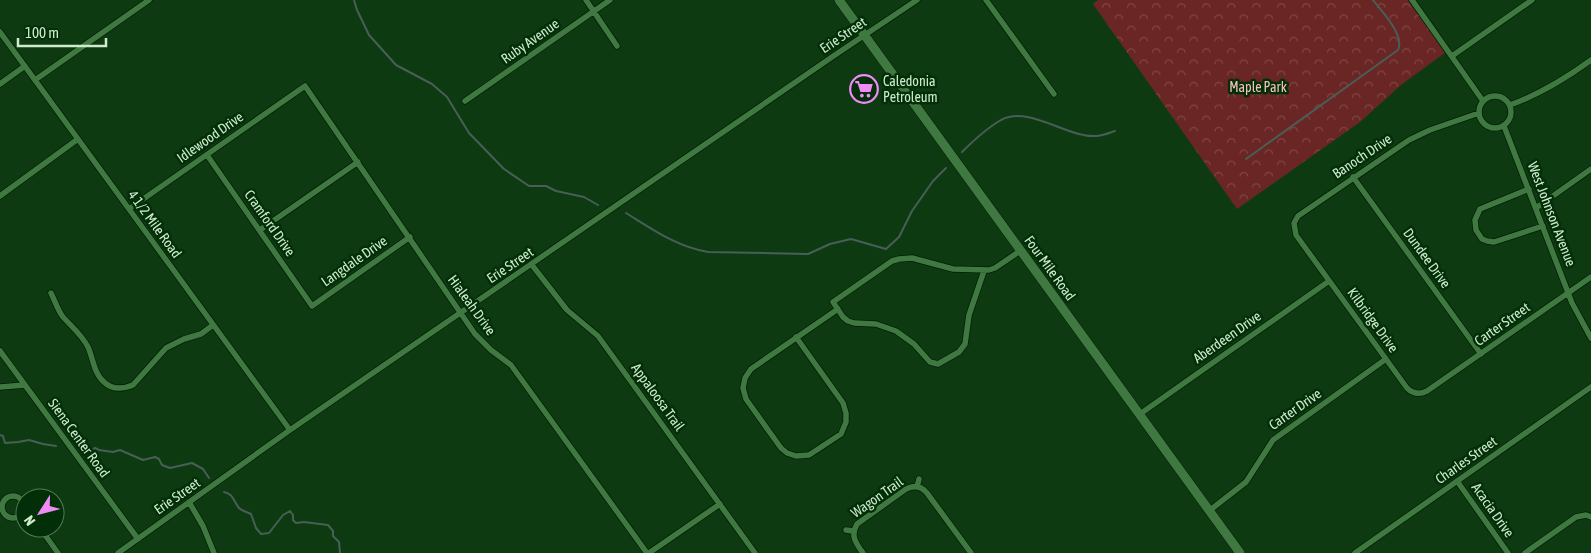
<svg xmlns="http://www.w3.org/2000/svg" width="1591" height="553" font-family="'Asap Condensed',sans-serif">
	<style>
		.park { fill: url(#park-crowns) }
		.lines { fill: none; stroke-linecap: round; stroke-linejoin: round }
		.stream { stroke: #485e56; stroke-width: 2 }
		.street-casing { stroke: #021e04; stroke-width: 7 }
		.secondary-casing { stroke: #021e04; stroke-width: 10 }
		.street { stroke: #407842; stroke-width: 5.5 }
		.secondary { stroke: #407842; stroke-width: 9 }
		.labels { text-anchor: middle; stroke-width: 5; stroke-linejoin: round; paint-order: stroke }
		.street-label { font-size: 14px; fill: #ceeccd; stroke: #022f07 }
		.poi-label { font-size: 14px; fill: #ceeccd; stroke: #022f07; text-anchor: start }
		.park-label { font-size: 14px; fill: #f7c2be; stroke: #022f07 }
	</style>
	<defs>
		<pattern id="park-crowns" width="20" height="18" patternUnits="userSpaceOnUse" patternTransform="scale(1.25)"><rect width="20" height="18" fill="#6a2625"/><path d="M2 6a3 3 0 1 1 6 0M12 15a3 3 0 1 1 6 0" fill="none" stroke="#7e4643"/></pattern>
	</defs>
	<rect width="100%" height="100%" fill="#0e3a12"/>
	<!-- park -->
	<path class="park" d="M1098 0H1409L1446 52 1401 85 1360 122 1237 209 1093 4Z"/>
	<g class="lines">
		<!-- stream -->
		<path class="stream" d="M354 0 357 10 369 35 396 65 432 84 447 97 469 133 504 169 529 186H546L556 191 584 197 598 205
			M962 152C974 140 987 128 1001 120 1029 105 1067 138 1096 136 1102 136 1109 133 1115 131
			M1246 159 1398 50C1405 35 1382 12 1373 0
			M626 213C652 229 677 247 708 252L808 254 830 244 851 239 886 249 899 237 912 211 933 181 946 168
			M0 435 3 436 5 443 18 442 29 440 43 444 56 446
			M89 451 95 448 99 450 113 452 120 450 143 460 155 457 159 459 162 465 170 468 192 463 203 469 209 478
			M224 492C234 494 233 501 239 508 242 511 247 512 251 514L256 528 261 534 269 533 283 515 290 511 293 515V520L296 523 304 522 328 525 333 531V536L339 542 340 553"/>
		<defs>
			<path id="street" d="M586 0 617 46
				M986 0 1054 94
				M1412 0 1483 101
				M0 32 290 430
				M1452 56 1532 0
				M35 80 149 0
				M0 84 25 66
				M1479 112a16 16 0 1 1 32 0a16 16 0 1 1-32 0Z
				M465 101 610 0
				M1510 105C1540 94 1565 79 1591 60
				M1479 113 1430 130 1409 140 1298 216 1294 223 1296 235 1407 388C1413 394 1419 395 1427 391L1591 277
				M1504 126 1572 303 1591 338
				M207 155 312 306 410 237
				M1353 177 1481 354
				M1529 189 1480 209 1475 220 1476 230 1482 239 1487 241 1494 242 1543 226
				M0 196 78 139
				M1536 208 1591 169
				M129 209 305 86 475 334 491 350 511 365 647 553
				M260 230 358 162
				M532 265 567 310 598 336 755 553
				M984 271 969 315 965 344 959 352 938 364 930 362 914 344 896 331 876 324 854 323 848 321 843 317 833 302 892 261 899 259 912 258 953 269 989 270 995 268 1020 251
				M51 293C55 301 58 311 63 317 72 327 82 335 88 347 93 358 94 374 104 382 112 390 123 389 133 385L166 348 184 339 201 334 213 325
				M796 337 843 403 846 413V422L841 434 809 455 796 456 787 453 781 448 746 399 743 388 745 378 751 369 838 309
				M0 351 138 539
				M0 387 25 385
				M1140 414 1329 281
				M1457 481 1508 553
				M917 487 919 479
				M2 507a11 11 0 1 1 22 0a11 11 0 1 1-22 0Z
				M189 502 203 526 214 553
				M1209 511 1246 482 1273 440 1386 359
				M40 528 58 553
				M846 530 853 531
				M118 553 290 430 832 57 917 0
				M649 553 720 504
				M863 553C856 543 850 536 857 524L906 489C914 485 921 486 927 493L971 553
				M1355 553 1591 387
				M1525 553 1576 517 1586 515 1591 517"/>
			<path id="secondary" d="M839 0 1240 553"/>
		</defs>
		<!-- street casing -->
		<use href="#street" class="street-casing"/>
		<!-- secondary casing -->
		<use href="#secondary" class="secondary-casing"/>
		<!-- street -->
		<use href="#street" class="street"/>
		<!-- secondary -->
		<use href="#secondary" class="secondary"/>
	</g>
	<!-- icons -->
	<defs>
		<symbol id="supermarket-ring" viewBox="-11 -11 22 22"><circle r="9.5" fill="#022f07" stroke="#ef8bf7" stroke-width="1.5"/><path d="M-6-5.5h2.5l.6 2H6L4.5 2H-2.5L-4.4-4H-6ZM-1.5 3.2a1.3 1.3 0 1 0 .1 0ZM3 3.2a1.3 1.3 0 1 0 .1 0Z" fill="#ef8bf7"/></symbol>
	</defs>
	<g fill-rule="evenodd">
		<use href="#supermarket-ring" x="848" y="73" width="32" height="32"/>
	</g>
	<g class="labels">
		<!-- street labels -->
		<g class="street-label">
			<text transform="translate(843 35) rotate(-34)" y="5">Erie Street</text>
			<text transform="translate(530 41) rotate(-35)" y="5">Ruby Avenue</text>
			<text transform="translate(210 137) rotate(-35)" y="5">Idlewood Drive</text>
			<text transform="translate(1362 156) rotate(-34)" y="5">Banoch Drive</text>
			<text transform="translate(1552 214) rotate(69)" y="5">West Johnson Avenue</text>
			<text transform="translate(270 223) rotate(55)" y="5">Cramford Drive</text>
			<text transform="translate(155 224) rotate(54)" y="5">4 1/2 Mile Road</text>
			<text transform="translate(1427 258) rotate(54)" y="5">Dundee Drive</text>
			<text transform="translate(354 261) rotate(-35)" y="5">Langdale Drive</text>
			<text transform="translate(510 265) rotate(-34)" y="5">Erie Street</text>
			<text transform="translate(1050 268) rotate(54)" y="5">Four Mile Road</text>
			<text transform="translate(472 305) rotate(54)" y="5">Hialeah Drive</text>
			<text transform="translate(1373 320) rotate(54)" y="5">Kilbridge Drive</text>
			<text transform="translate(1502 324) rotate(-35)" y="5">Carter Street</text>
			<text transform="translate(1227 337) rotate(-35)" y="5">Aberdeen Drive</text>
			<text transform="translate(658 397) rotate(54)" y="5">Appaloosa Trail</text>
			<text transform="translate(1295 409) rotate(-35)" y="5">Carter Drive</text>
			<text transform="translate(79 438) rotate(54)" y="5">Siena Center Road</text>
			<text transform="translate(1466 460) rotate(-35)" y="5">Charles Street</text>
			<text transform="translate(177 496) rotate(-35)" y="5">Erie Street</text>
			<text transform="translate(877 497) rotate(-35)" y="5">Wagon Trail</text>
			<text transform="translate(1493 510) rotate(55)" y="5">Acacia Drive</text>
		</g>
		<!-- poi labels -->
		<g class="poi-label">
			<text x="883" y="86">Caledonia<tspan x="883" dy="16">Petroleum</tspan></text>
		</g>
		<!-- park labels -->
		<g class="park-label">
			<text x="1258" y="92">Maple Park</text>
		</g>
	</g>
	<!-- north arrow -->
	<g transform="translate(40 513) rotate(234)"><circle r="24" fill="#022f07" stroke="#547b56"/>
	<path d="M0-4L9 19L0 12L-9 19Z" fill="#ef8bf7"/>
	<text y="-8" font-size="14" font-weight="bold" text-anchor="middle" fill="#ceeccd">N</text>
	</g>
	<!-- scale -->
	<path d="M18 38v8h88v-8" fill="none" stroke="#ceeccd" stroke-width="2.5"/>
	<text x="25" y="38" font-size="15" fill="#ceeccd" stroke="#022f07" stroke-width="4" paint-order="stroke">100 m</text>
</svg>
